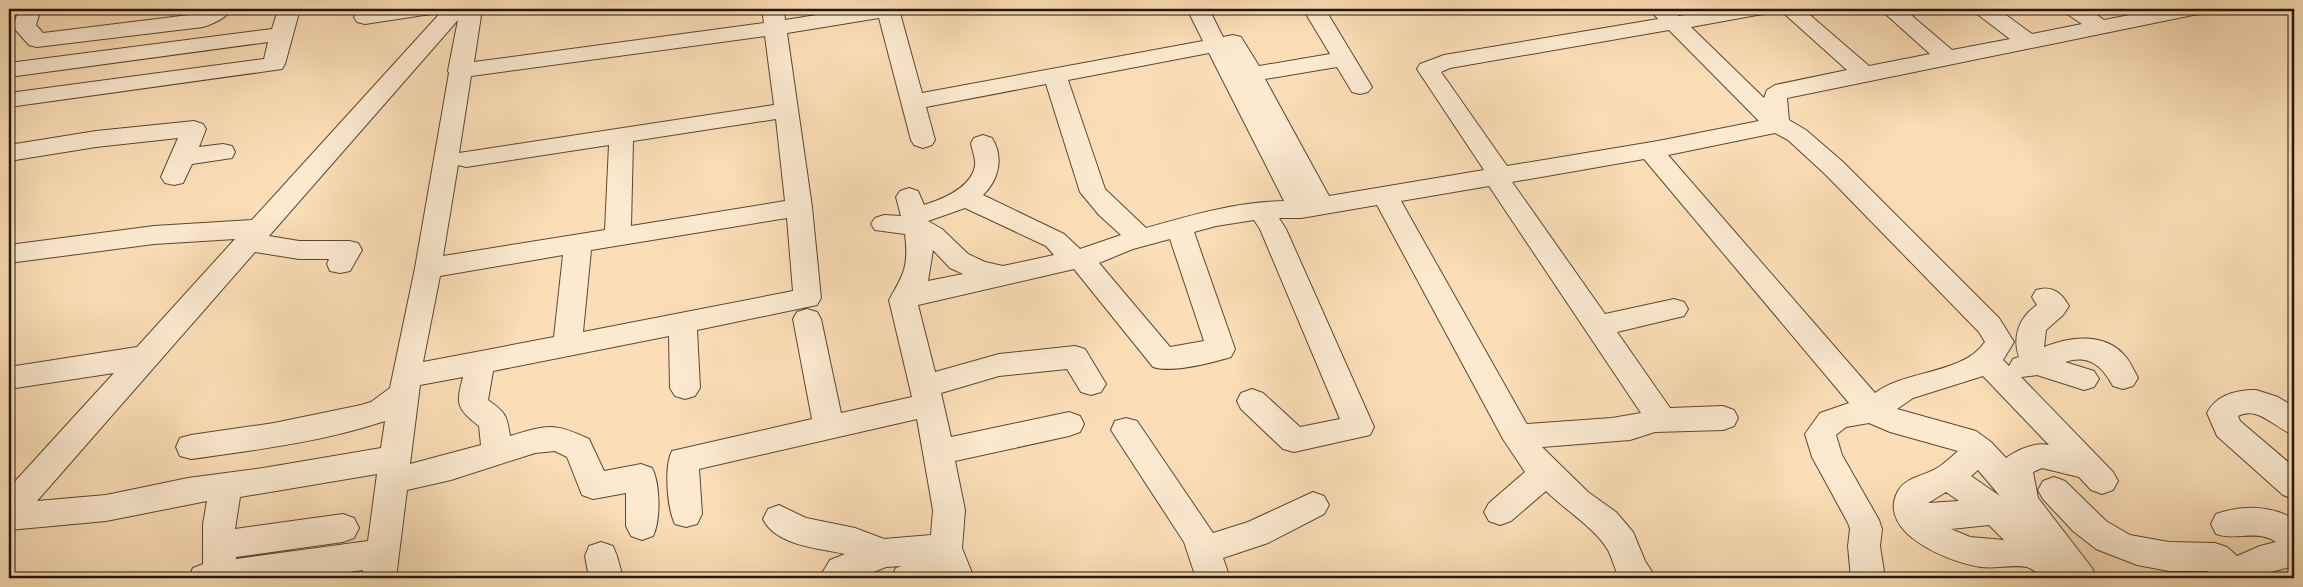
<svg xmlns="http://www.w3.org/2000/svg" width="2303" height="587" font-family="Cardo,serif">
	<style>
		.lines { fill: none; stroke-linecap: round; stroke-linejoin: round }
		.minor-casing { stroke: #594833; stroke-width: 2 }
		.minor { fill: #fcead0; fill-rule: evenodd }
	</style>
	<rect width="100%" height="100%" fill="#fbdeb7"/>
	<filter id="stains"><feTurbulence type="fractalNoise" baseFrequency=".004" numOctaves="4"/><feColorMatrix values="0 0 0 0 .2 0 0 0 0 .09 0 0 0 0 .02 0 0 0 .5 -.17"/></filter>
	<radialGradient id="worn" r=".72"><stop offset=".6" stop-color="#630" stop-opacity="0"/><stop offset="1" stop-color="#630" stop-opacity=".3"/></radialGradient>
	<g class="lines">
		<defs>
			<path id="minor" d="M19 9H41L36 25 43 33 197 14 206 9H232C226 18 213 24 203 27L37 47 29 45 13 27Z
				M278 9H300L285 64 282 69 9 107V93L264 59 268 42 9 77V63L272 29Z
				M378 9H435L432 14 424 15 365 24 357 22 354 17 357 12Z
				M444 9H482L474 62 764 23 762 9H784L785 20 854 9H903L900 13 922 93 1203 41 1187 9H1209L1223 37 1233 35 1241 37 1259 66 1330 54 1303 9H1325L1372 87 1368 92 1360 94 1352 92 1337 67 1265 79 1329 196 1484 170 1417 69 1420 64 1444 55 1658 19 1649 9H1672L1679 16 1720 9H1768L1765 14 1757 15 1691 27 1764 98 1767 90 1775 85 1847 70 1779 9H1803L1869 66 1930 54 1880 9H1904L1952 50 2010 39 1977 14 1974 9H1998L2032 34 2082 24 2067 14 2064 9H2089L2104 20 2161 9H2204L2201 14 2193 15 1787 98 1789 120 1806 130 1843 162 1999 318 2014 342 2003 360 2009 366 2013 359 2019 357C2012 337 2019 317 2037 305L2032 297 2036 290C2052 285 2061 292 2069 306L2063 315 2046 330 2044 347C2070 336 2106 332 2126 357 2131 363 2134 371 2138 378L2133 386 2123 389 2113 386C2102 366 2089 354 2065 362L2094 371 2099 379 2094 387 2084 390 2037 375 2021 377 2113 472 2118 481 2113 490 2102 494 2091 490 2079 477 2042 468 2033 472 2038 498 2092 568 2097 578C2081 578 2062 581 2047 578 2040 577 2034 569 2027 567 2013 564 1996 569 1981 567 1951 563 1875 533 1898 491 1906 477 1924 476 1937 468 1944 464 1951 457 1958 451L1890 432 1869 423 1846 427 1836 435 1842 455 1879 520 1882 529 1880 546 1885 578H1851L1848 546 1850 529 1848 523 1812 457 1805 434 1820 413 1849 403 1644 159 1512 182 1605 314 1674 299 1684 302 1688 309 1684 316 1617 332 1670 408 1723 406 1734 410 1738 418 1734 426 1723 430 1655 432 1630 440 1542 447 1588 492 1616 512 1633 532 1645 561 1656 578H1619C1615 569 1612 558 1608 550 1596 529 1564 509 1546 491L1511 521 1500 525 1489 521 1484 512 1489 503 1525 472 1503 439 1377 205 1301 218H1279L1286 229 1374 427 1370 435 1294 452 1283 449 1241 409 1237 401 1241 393 1252 389 1263 393 1300 427 1340 419 1260 229 1254 220 1216 226 1194 232 1235 349 1231 357C1211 363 1172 373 1153 367L1074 269 918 305 935 372 999 354 1075 346 1085 349 1106 384 1101 392 1091 395 1081 392 1067 369 999 376 941 393 951 437 1069 412 1080 416 1084 424 1080 432 1069 436 955 461 965 510 962 548 974 578H891L896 568 902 566 886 567 859 578H819L830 560 845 554C819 548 776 546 763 519L768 509 779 505 806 518 855 528 884 539 931 535 933 510 917 419 699 469 702 514 697 524 686 527 675 524C667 508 664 466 672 451L812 419 793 319 797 312 807 309 817 312 821 319 841 413 912 397 889 300C904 274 909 266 905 234L875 230 871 224 875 218 884 215 901 216 896 197 900 191 909 188 918 191 924 205C943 199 971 188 975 166 976 159 972 150 971 143L974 138 983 135 992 138C1004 157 999 180 983 195L1064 234 1080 249 1121 235 1099 215 1080 192 1046 84 926 107 935 140 932 145 923 148 914 145 911 140 879 18 787 33 812 207 821 298 817 305 697 330 700 388 695 396 685 399 675 396 670 388 669 336 493 371 488 400C505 412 507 415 510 436 547 425 553 422 589 439L604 471 641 464 652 468C660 483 661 520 653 536L642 540 631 536 626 526V493L593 499 582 495 567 457 555 451 535 453 451 480 407 490 396 578H362L363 570 305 578H188L193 568 203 564V524L207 501 106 521 9 530V488L114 373 9 389V367L137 347 235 239 154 244 9 263V245L154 226 252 220ZM458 20 448 71 449 73 415 268 390 388 371 402 361 405 274 423 191 435 180 438 176 447 180 456 191 459C256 450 322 442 385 421L381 448 263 468 188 478 106 495 37 501 255 252 299 259H329L327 264 330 271 340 273 350 271 362 250 358 243 349 241H299L269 236ZM1669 30 1759 121 1658 141 1507 166 1441 72 1450 68ZM765 36 774 105 459 153 471 76ZM1209 53 1284 201C1236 202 1192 215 1146 228L1105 189 1068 80ZM776 119 785 201 631 226 633 141ZM1775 133 1788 140 1825 174 1979 332 1985 342C1962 375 1907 369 1875 393L1668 155ZM609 145 605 230 443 256 458 165 466 167ZM1489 186 1641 413 1612 418 1527 424 1525 421 1401 201ZM965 208 1046 246 1054 255 1003 266 985 262 968 254 942 229 928 221ZM787 218 793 291 583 332 591 250ZM1170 239 1204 341 1170 347 1099 263 1133 249ZM933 250 950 268 963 274 928 281ZM563 255 554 337 423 362 440 276ZM1983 376 2049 445C2034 442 2017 450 2006 458L1991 442 1976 431 1897 409 1913 398ZM463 377C456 404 456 408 479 426L481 445 410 464 420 385ZM1978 470 2000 496 1971 476ZM377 474 368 541 236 559V557L343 542 354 538 359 528 354 518 343 514 235 529 240 497ZM1946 492 1959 501 1928 503ZM1989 525 2004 540 1970 537 1951 529Z
				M194 121 203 124 206 129 199 147 223 144 232 146 235 152 232 158 192 164 183 183 174 185 165 183 161 177 178 138 96 147 9 161V145L96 131Z
				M2256 390 2278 397 2294 407V435C2276 429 2258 405 2238 416L2240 421 2294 467V499L2283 495 2217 436 2207 413C2216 395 2236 390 2256 390Z
				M1126 418 1137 421 1213 533 1248 522 1313 492 1324 496 1329 505 1324 514 1268 543 1223 558 1230 578H1196L1184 542 1111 430 1115 421Z
				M2054 477 2065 481 2106 521 2130 535 2169 542 2215 543 2227 547 2237 556 2260 546 2276 542C2257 529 2236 541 2216 534L2211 524 2216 514C2242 505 2270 505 2294 519V566L2267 573 2257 578H2216L2208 571H2169L2137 565 2096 549 2073 531 2043 499 2038 490 2043 481Z
				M601 542 613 546 617 556 623 578H589L585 556 589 546Z"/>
		</defs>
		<!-- minor casing -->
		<use href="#minor" class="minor-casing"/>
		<!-- minor -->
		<use href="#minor" class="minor"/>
	</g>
	<!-- margin -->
	<rect width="2303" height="587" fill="none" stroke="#fbdeb7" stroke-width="30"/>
	<rect x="10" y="10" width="2283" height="567" fill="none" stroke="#231607" stroke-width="2.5"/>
	<rect x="15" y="15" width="2273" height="557" fill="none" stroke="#231607"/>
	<rect width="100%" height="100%" filter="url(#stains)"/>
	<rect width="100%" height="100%" fill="url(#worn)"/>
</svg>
